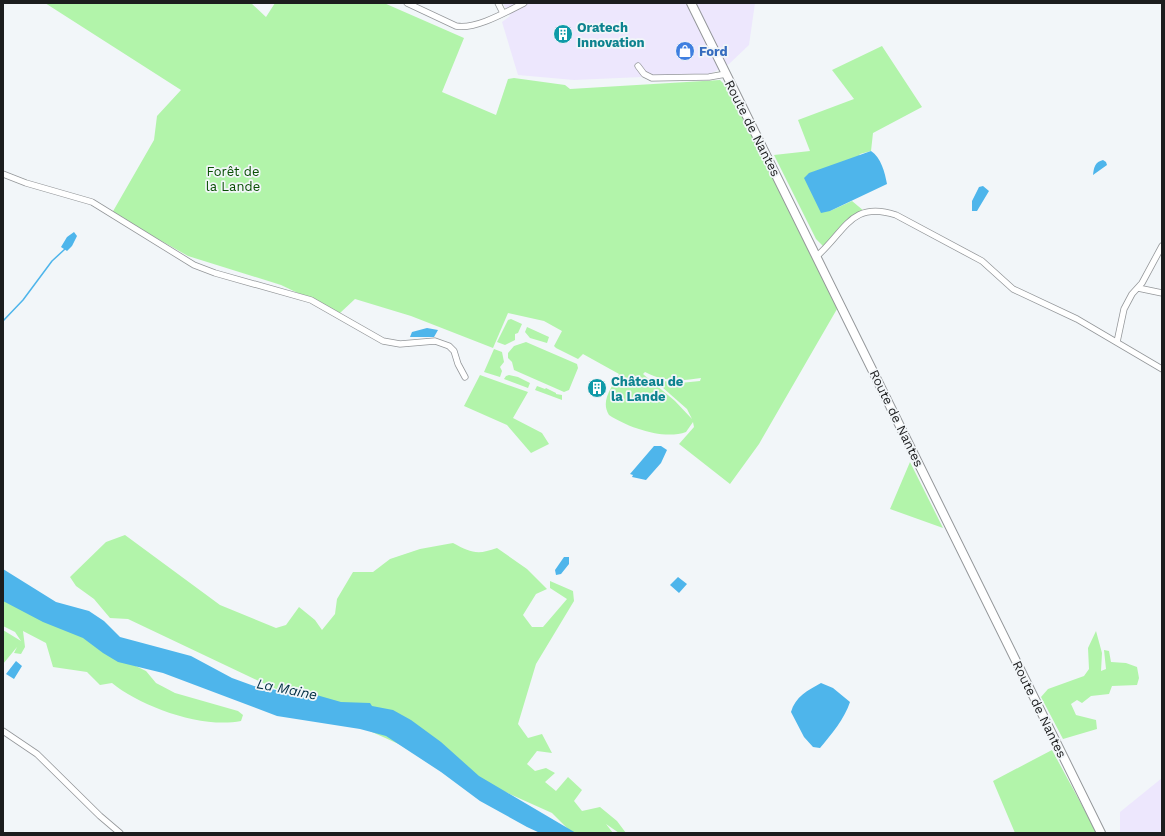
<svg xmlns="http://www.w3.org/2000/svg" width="1165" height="836" font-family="'Work Sans',sans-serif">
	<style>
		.industrial { fill: #ede7fd }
		.green { fill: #b2f4aa; fill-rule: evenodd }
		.water { fill: #4eb5eb }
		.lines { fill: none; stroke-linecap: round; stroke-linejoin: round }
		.stream { stroke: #4eb5eb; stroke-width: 1.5 }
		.street-casing { stroke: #94979a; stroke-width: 7 }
		.secondary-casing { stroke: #94979a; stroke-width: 10 }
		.street { stroke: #fff; stroke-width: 5.5 }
		.secondary { stroke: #fff; stroke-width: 8 }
		.labels { text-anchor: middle; stroke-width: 3.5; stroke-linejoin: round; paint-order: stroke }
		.culture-label { font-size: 13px; font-weight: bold; fill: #0d838f; stroke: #f2f6f9; text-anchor: start }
		.shop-label { font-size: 13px; font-weight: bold; fill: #366cbe; stroke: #f2f6f9; text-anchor: start }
		.street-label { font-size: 13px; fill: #1c1d1e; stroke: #f2f6f9 }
		.park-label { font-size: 13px; fill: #095004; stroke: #f2f6f9 }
		.water-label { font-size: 14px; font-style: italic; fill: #002e43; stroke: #f2f6f9 }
	</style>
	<rect width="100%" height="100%" fill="#f2f6f9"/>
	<!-- industrial -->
	<path class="industrial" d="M503 3H755L749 45 729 64 710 74 574 80 518 75 502 22 510 16Z
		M1162 778V833H1120V812Z"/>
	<!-- green -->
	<path class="green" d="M45 3H251L266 17 275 3H384L464 38 442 92 496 115 508 79 514 78 565 85 570 89 720 80 727 87 818 259 837 309 759 444 730 484 679 444 694 427 693 422 686 432C664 440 629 428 609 415 600 401 612 387 619 374L583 354 578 359 556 348 554 346 562 331 544 321 508 313 493 348 411 316 355 299 340 313 281 285 188 256 112 213 154 140 157 116 181 90ZM645 372C663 382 682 381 701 378L700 381 680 383 654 380 687 409 692 419 675 401 643 374Z
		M882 46 922 107 873 133 871 151 860 154 830 211 852 201 864 211 853 215 823 246 816 239 774 155 810 151 798 120 854 99 832 70Z
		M511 319 522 324 518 333 515 334V340L505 345 497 342 508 320Z
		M527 327 549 337 547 343 530 338 525 332Z
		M526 342 577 364 578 368 569 390 564 392 514 370 512 362 508 358V353L514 346Z
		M494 349 502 352 504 362 500 367 502 371 500 377 484 372Z
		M480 375 528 392 513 418 542 433 549 444 531 453 507 425 464 406Z
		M509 375 518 377 530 383 528 388 504 379 506 376Z
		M537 386 545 389 546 388 556 393V394L562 395V400L535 390Z
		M910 462 943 528 890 509Z
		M125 535 220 605 276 628 286 625 299 607 315 620 322 630 335 614 337 599 353 572H373L390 559 420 549 453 543C471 553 478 555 497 548L527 569 547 589 536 594 523 615 532 627H543L567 599 550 588V581L573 591 574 601 536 664 518 724 528 738 542 734 552 753 537 751 527 764 535 771 546 768 555 773 545 782 556 791 568 777 582 790 574 801 582 811 600 807 617 821 626 833H619L606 824 613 833H572L552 813 263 683 128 619 110 618 94 599 76 586 70 577 106 542Z
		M3 594 70 629 107 652 146 671 156 683 175 693 238 711 243 715 241 721C201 729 140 706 112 683L100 685 87 672 53 667 46 643 23 631 25 647 21 654 14 653 17 647 3 664V630L21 641 15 632 3 626Z
		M1096 631 1102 653 1101 671 1106 669 1104 650 1109 651 1111 662 1126 663 1137 667 1139 678 1137 685 1112 686 1109 694 1091 696 1082 703 1077 700 1071 704 1076 715 1096 720 1097 729 1063 739 1041 697 1048 689 1084 676 1089 669 1088 648Z
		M1052 750 1097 833H1015L993 781Z"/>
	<!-- water -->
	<path class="water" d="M871 151C881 157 885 173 887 184L830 211 821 213 804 178 809 173Z
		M1103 160 1106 162 1107 165 1093 175C1094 167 1095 162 1103 160Z
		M983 186 989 191 977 211H972V201L979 187Z
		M74 232 77 236 72 246 67 251 61 247 67 237Z
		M427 328 438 330 434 337H410L412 332Z
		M654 446H661L667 450 661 463 646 480 632 477 633 475 630 474Z
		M564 557H569V564L561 574 556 575 555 570Z
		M3 569 56 602 89 611 104 621 120 637 191 656 232 678 254 686 293 693 306 692 341 702 370 703 372 706 393 710 411 720 441 742 479 776 576 833H540L527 827 480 801 441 772 386 736 360 729 277 716 163 673 118 662 103 653 83 638 43 622 3 601Z
		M678 577 687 584 679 593 670 585Z
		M16 661 22 666 14 679 6 674Z
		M821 683 833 688 850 702C845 718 831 735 820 748L813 747 804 737 791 712C795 697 808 690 821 683Z"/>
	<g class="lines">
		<!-- stream -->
		<path class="stream" d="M3 321 23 300 52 261 65 249"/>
		<defs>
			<path id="street" d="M407 3 456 26C475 30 506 12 524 3
				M498 3 503 13
				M638 66 644 74 652 78 709 77 726 74
				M3 174 26 183 92 202 194 265 215 273 311 300 383 341 400 344 435 341 449 346 454 351 458 364 465 377
				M817 256C845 232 851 200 896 215L982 261 1013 289 1077 319 1162 369
				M1138 288 1162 293
				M1117 342 1124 309 1132 294 1142 283 1162 246
				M3 731 37 754 100 816 120 833"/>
			<path id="secondary" d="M691 3 1101 833"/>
		</defs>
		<!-- street casing -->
		<use href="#street" class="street-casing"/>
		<!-- secondary casing -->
		<use href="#secondary" class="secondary-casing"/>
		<!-- street -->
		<use href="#street" class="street"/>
		<!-- secondary -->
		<use href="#secondary" class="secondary"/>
	</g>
	<!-- icons -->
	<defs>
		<symbol id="building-disc" viewBox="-11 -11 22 22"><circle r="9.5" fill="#0f9aa8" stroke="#f2f6f9"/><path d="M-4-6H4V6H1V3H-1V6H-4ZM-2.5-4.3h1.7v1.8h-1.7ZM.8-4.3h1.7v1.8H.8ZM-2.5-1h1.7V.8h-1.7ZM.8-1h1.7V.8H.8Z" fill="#fff"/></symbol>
		<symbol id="shop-disc" viewBox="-11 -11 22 22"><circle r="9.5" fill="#3f7fe0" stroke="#f2f6f9"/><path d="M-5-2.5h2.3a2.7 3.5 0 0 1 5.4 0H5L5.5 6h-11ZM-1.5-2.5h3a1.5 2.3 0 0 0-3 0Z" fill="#fff"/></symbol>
	</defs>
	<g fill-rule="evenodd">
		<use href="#building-disc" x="552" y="23" width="22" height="22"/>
		<use href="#shop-disc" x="674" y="40" width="22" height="22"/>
		<use href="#building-disc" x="586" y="377" width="22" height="22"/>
	</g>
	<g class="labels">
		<!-- culture labels -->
		<g class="culture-label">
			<text x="577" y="32">Oratech<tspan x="577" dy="15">Innovation</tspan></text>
			<text x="611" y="386">Château de<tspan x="611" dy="15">la Lande</tspan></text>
		</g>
		<!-- shop labels -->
		<g class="shop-label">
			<text x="699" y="56">Ford</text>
		</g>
		<!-- street labels -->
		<g class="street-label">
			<text transform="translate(753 128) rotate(63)" y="5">Route de Nantes</text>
			<text transform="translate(897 418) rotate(64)" y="5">Route de Nantes</text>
			<text transform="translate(1040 709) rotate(64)" y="5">Route de Nantes</text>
		</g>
		<!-- park labels -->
		<g class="park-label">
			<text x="233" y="176">Forêt de<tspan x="233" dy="15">la Lande</tspan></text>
		</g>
		<!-- water labels -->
		<g class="water-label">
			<text transform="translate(287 689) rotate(11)" y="5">La Maine</text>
		</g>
	</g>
	<!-- border -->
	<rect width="1165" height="836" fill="none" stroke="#1c1d1e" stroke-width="8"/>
</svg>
